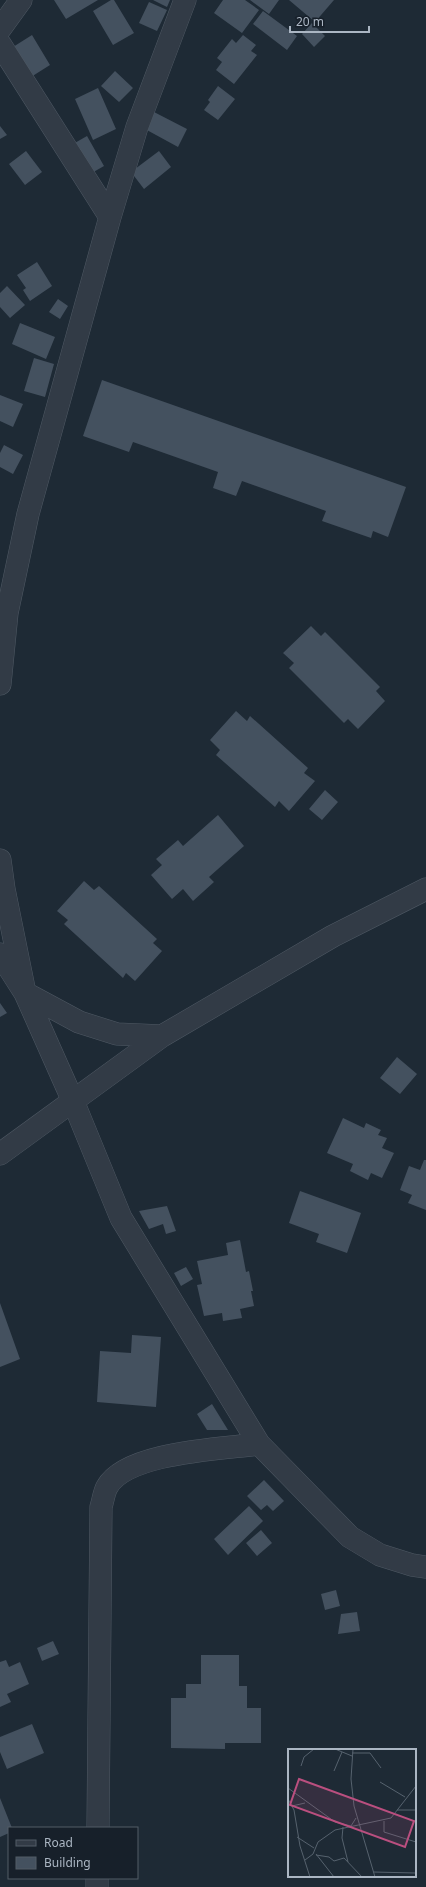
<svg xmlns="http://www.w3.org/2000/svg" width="426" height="1887" font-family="'Noto Sans',sans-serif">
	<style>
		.building { fill: #44515f }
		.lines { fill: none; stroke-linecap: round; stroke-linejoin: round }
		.street-casing { stroke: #4f5964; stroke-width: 23 }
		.street { stroke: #323b46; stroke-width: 22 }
		.inset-road { fill: none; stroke: #56626e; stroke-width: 1 }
		.view { fill: #ba4f7f; fill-opacity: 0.15; stroke: #ba4f7f; stroke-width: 2 }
		.inset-edge { fill: none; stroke: #abb6c3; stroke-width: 2 }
	</style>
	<rect width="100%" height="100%" fill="#1e2a35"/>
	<!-- building -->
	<path class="building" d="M54 0H98L66 19Z
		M111 0H114L134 33 113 45 93 11Z
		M153 0H170L167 7Z
		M223 0H245L259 10 242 33 214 13Z
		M250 0H279L269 14Z
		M289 0H334L315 22Z
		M149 2 167 10 157 31 139 23Z
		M263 11 297 36 287 50 253 24Z
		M312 23 325 36 314 47 302 34Z
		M32 35 50 65 31 77 13 47Z
		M243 35 256 45 251 51 257 55 234 84 216 70 222 62 217 58 232 39 236 43Z
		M115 71 133 88 119 102 101 86Z
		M218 86 235 99 218 120 204 110 210 102 208 100Z
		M98 88 116 129 93 140 75 99Z
		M154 112 187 129 178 147 145 129Z
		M0 126 7 135 0 139Z
		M87 136 104 166 90 174 73 144Z
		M26 151 42 172 25 185 9 164Z
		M159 151 171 167 144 189 131 172Z
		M37 262 52 286 30 301 23 290 26 288 17 275Z
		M7 286 25 305 10 318 0 307V293Z
		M58 299 68 306 60 319 49 312Z
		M20 323 55 337 46 359 12 344Z
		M34 358 54 364 45 397 24 391Z
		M102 380 406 487 388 537 373 531 371 538 322 521 326 511 242 481 236 496 213 488 218 472 133 442 129 452 83 436Z
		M0 395 23 404 13 427 0 421Z
		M4 445 23 455 13 474 0 467V453Z
		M311 626 321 636 325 632 380 687 376 691 385 701 358 729 348 719 344 723 289 668 294 663 283 653Z
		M236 711 247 721 250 716 308 768 304 773 315 781 289 811 279 801 275 807 216 755 220 750 210 740Z
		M325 790 338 802 322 820 309 809Z
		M218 815 244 846 209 877 214 882 193 901 183 889 172 899 151 875 162 865 156 859 178 840 183 846Z
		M84 881 94 890 99 886 157 939 153 943 162 951 135 981 126 973 123 978 64 924 68 920 57 911Z
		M0 1003 7 1013 0 1017Z
		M397 1057 417 1074 400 1094 380 1078Z
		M343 1118 364 1128 366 1123 381 1130 378 1135 387 1138 382 1148 394 1153 382 1178 371 1173 368 1180 350 1171 353 1164 327 1153Z
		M424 1160H426V1210L408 1203 412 1195 400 1190 409 1166 420 1170Z
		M300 1191 361 1213 347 1253 316 1242 319 1234 289 1223Z
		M167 1206 176 1231 166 1234 163 1224 149 1229 139 1211Z
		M240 1240 246 1272 249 1271 253 1291H251L254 1306 240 1309 242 1318 223 1321 222 1313 204 1316 197 1285 202 1284 197 1261 228 1255 226 1243Z
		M186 1267 193 1279 181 1286 174 1273Z
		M0 1303 20 1359 0 1367Z
		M132 1335 161 1337 156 1407 97 1402 100 1351 131 1353Z
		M212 1404 228 1430H207L197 1414Z
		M264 1480 284 1501 273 1511 267 1505 261 1510 247 1496Z
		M249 1506 263 1521 228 1555 214 1539Z
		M261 1530 272 1543 257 1556 246 1543Z
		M336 1590 340 1606 325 1610 321 1594Z
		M357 1612 360 1631 338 1634 341 1614Z
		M53 1641 59 1654 42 1661 37 1648Z
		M201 1655H239V1686H247V1708H261V1743H225V1749L171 1748V1698H186V1684H201Z
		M6 1660 9 1667 20 1662 29 1684 7 1694 11 1702 0 1707V1662Z
		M32 1724 44 1753 7 1769 0 1752V1737Z
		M0 1798 12 1828H9V1833L0 1837Z"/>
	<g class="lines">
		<defs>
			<path id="street" d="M0 29 21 0
				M0 44 110 217
				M0 684 7 613 28 514 110 217 137 127 185 0
				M0 860 4 889 25 993 79 1022 117 1034 162 1036
				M0 954 25 993 73 1101 121 1218 259 1444 350 1537 380 1555 412 1565 426 1567
				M0 1154 162 1036 333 936 426 889
				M98 1828 101 1507C103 1501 104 1492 107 1487 126 1452 222 1449 259 1444
				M97 1887V1878"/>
		</defs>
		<!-- street casing -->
		<use href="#street" class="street-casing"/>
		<!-- street -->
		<use href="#street" class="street"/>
	</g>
	<!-- overview -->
	<g transform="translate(288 1749)">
		<rect width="128" height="128" fill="#1e2a35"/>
		<path class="inset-road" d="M47 0 64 7M65 0 63 30 66 57 87 128M64 4H82L93 19M13 17 16 8 26 0M46 22 54 3M92 33 117 48M0 39 47 73 63 77 68 69M0 50 6 61 12 97 22 128M4 57 17 54M109 61H128M96 72V83L128 93M55 78 54 89 60 113M9 88 26 99M28 105 46 128M28 106 41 108 46 112 56 109 74 128M17 111 25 105 30 93 47 81 103 69 128 37M85 123 128 124"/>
		<path class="view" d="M11 30 126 72 117 98 2 56Z"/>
		<rect width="128" height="128" class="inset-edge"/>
	</g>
	<!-- legend -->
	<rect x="8" y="1827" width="130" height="52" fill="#17202a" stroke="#525c67"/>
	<rect x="16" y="1840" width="20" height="6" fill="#323b46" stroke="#525c67"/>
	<text x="44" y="1847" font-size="12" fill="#abb6c3">Road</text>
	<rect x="16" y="1857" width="20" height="12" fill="#44515f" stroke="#525c67"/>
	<text x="44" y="1867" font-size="12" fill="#abb6c3">Building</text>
	<!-- scale -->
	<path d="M290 26v6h79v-6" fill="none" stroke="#abb6c3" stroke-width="2"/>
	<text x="296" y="26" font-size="12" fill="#abb6c3" stroke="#17202a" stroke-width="3" paint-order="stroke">20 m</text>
</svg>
